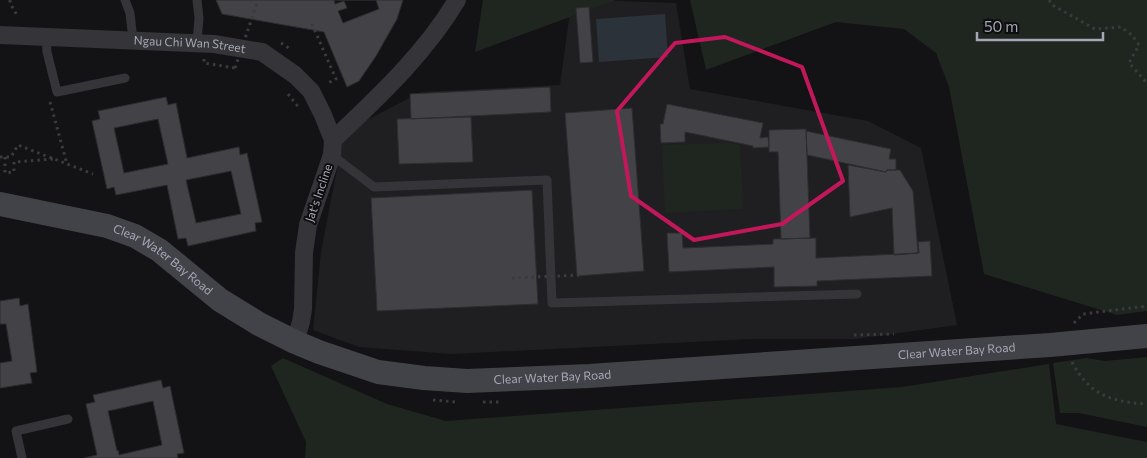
<svg xmlns="http://www.w3.org/2000/svg" width="1147" height="458" font-family="Commissioner,sans-serif">
	<style>
		.built { fill: #1f1f21 }
		.green { fill: #1f2620 }
		.water { fill: #2c3239 }
		.building { fill: #424247; stroke: #2d2d30; fill-rule: evenodd }
		.lines { fill: none; stroke-linecap: round; stroke-linejoin: round }
		.path { stroke: #3a3b40; stroke-width: 3; stroke-dasharray: 2.5 4; stroke-linecap: butt }
		.lane { stroke: #343439; stroke-width: 9 }
		.street { stroke: #343439; stroke-width: 18 }
		.secondary { stroke: #424349; stroke-width: 24 }
		.path-bridge { stroke: #3a3b40; stroke-width: 3; stroke-dasharray: 2.5 4; stroke-linecap: butt }
		.marked { fill: none; stroke: #c2185b; stroke-width: 4; stroke-linejoin: round }
		.labels { text-anchor: middle; stroke-width: 4; stroke-linejoin: round; paint-order: stroke }
		.street-label { font-size: 12px; fill: #a5a8b4; stroke: #0e0d0f }
	</style>
	<rect width="100%" height="100%" fill="#131214"/>
	<!-- built -->
	<path class="built" d="M591 0 676 3 690 89 868 121 921 148 957 325 856 339H750L451 354 359 347 313 330 321 252 344 132 421 92 560 85 571 5Z"/>
	<!-- green -->
	<path class="green" d="M483 0H616L475 52Z
		M690 0H1147V311L1117 315 984 274 949 87 936 53 904 29 836 22 706 70Z
		M731 143 740 145 743 209 665 213 662 145Z
		M1147 357V427L1079 413H1060L1053 363 1086 358 1105 361Z
		M283 358 387 404 446 421 902 387 1049 364 1056 424 1147 442V458H305L306 442 271 366Z"/>
	<!-- water -->
	<path class="water" d="M665 14 668 57 599 62 596 19Z"/>
	<!-- building -->
	<path class="building" d="M216 0H403L397 19 376 56 359 81 347 87 324 32 222 14Z
		M334 0H376L379 9 343 23 338 11 347 8 344 1 335 4Z
		M589 7 593 62 580 63 576 8Z
		M550 87 551 112 411 119 410 94Z
		M166 97 168 105 176 103 187 158 239 147 240 155 247 153 262 222 255 223 256 231 188 246 186 238 178 239 167 185 116 195 114 187 107 189 92 121 100 119 98 111ZM158 119 168 164 124 173 114 128ZM231 171 241 214 196 223 186 180Z
		M667 104 763 123 760 138 768 137 769 147 753 148V146L685 132V142L661 143 660 124H663Z
		M632 108 644 271 577 276 565 113Z
		M471 117 473 162 399 164 397 119Z
		M806 129 810 238 781 239 778 152H769V130Z
		M806 131 891 149 889 159H896V170H887L886 172 807 155Z
		M848 165 886 172 887 170H900L913 191 918 253 894 255 892 208 850 217Z
		M532 190 538 304 377 311 371 198Z
		M667 233H682L683 248 773 244V239L816 238V258L919 253 918 242 930 241 932 276 817 281V286L774 287V267L669 272Z
		M19 298 20 306 28 304 37 372 30 373 32 383 0 388V363L12 361 6 324H0V301Z
		M161 380 163 388 170 386 184 453 177 454 178 458H84L97 455 86 404 95 402 93 395ZM153 401 162 445 119 455 118 450 117 451 108 411Z"/>
	<g class="lines">
		<!-- path -->
		<path class="path" d="M10 0V3L18 17
			M1049 0 1054 6 1095 29 1121 27 1132 35 1139 45 1129 63 1147 83
			M312 24 336 79 326 84
			M281 43 292 50
			M204 59V63L235 68
			M288 94 300 109
			M50 102 67 164
			M0 157H11L18 145 93 174
			M5 157V173L14 172V162L53 159
			M1074 323 1083 314 1147 306
			M854 335 894 334
			M1072 362C1089 395 1112 402 1147 404
			M433 400 456 402
			M483 402H499"/>
		<!-- lane -->
		<path class="lane" d="M125 0 130 13 133 40
			M197 0 199 18 197 42
			M46 37 47 52 57 92 125 78
			M332 155 374 187 547 180 552 303 857 294
			M22 458 16 431 68 419"/>
		<!-- street -->
		<g class="street">
			<path id="s1" d="M0 35 214 44 262 52 295 75 311 91 323 115 333 140 332 155 308 225 304 253 303 309 301 322 295 342"/>
			<path d="M333 140C378 97 425 54 457 0"/>
		</g>
		<!-- secondary -->
		<path class="secondary" id="s2" d="M0 204 107 226 135 236 159 250 220 300 259 324 295 342 319 352 378 372 424 378 467 381 589 376 1050 345 1147 336"/>
		<!-- path-bridge -->
		<path class="path-bridge" d="M235 68 257 3
			M512 278 581 275"/>
	</g>
	<!-- marked area -->
	<path class="marked" d="M725 37 802 67 843 181 782 224 694 240 631 196 617 111 675 43Z"/>
	<g class="labels">
		<!-- street labels -->
		<g class="street-label">
			<text dy="4" stroke="none"><textPath href="#s1" startOffset="190">Ngau Chi Wan Street</textPath></text>
			<text transform="translate(319 193) rotate(-71)" y="4">Jat's Incline</text>
			<text dy="4" stroke="none"><textPath href="#s2" startOffset="175">Clear Water Bay Road</textPath></text>
			<text dy="4" stroke="none"><textPath href="#s2" startOffset="1000">Clear Water Bay Road</textPath></text>
			<text dy="4" stroke="none"><textPath href="#s2" startOffset="595">Clear Water Bay Road</textPath></text>
		</g>
	</g>
	<!-- scale -->
	<path d="M977 32v8h126v-8" fill="none" stroke="#a5a8b4" stroke-width="2.5"/>
	<text x="984" y="32" font-size="15" fill="#a5a8b4" stroke="#0e0d0f" stroke-width="4" paint-order="stroke">50 m</text>
</svg>
